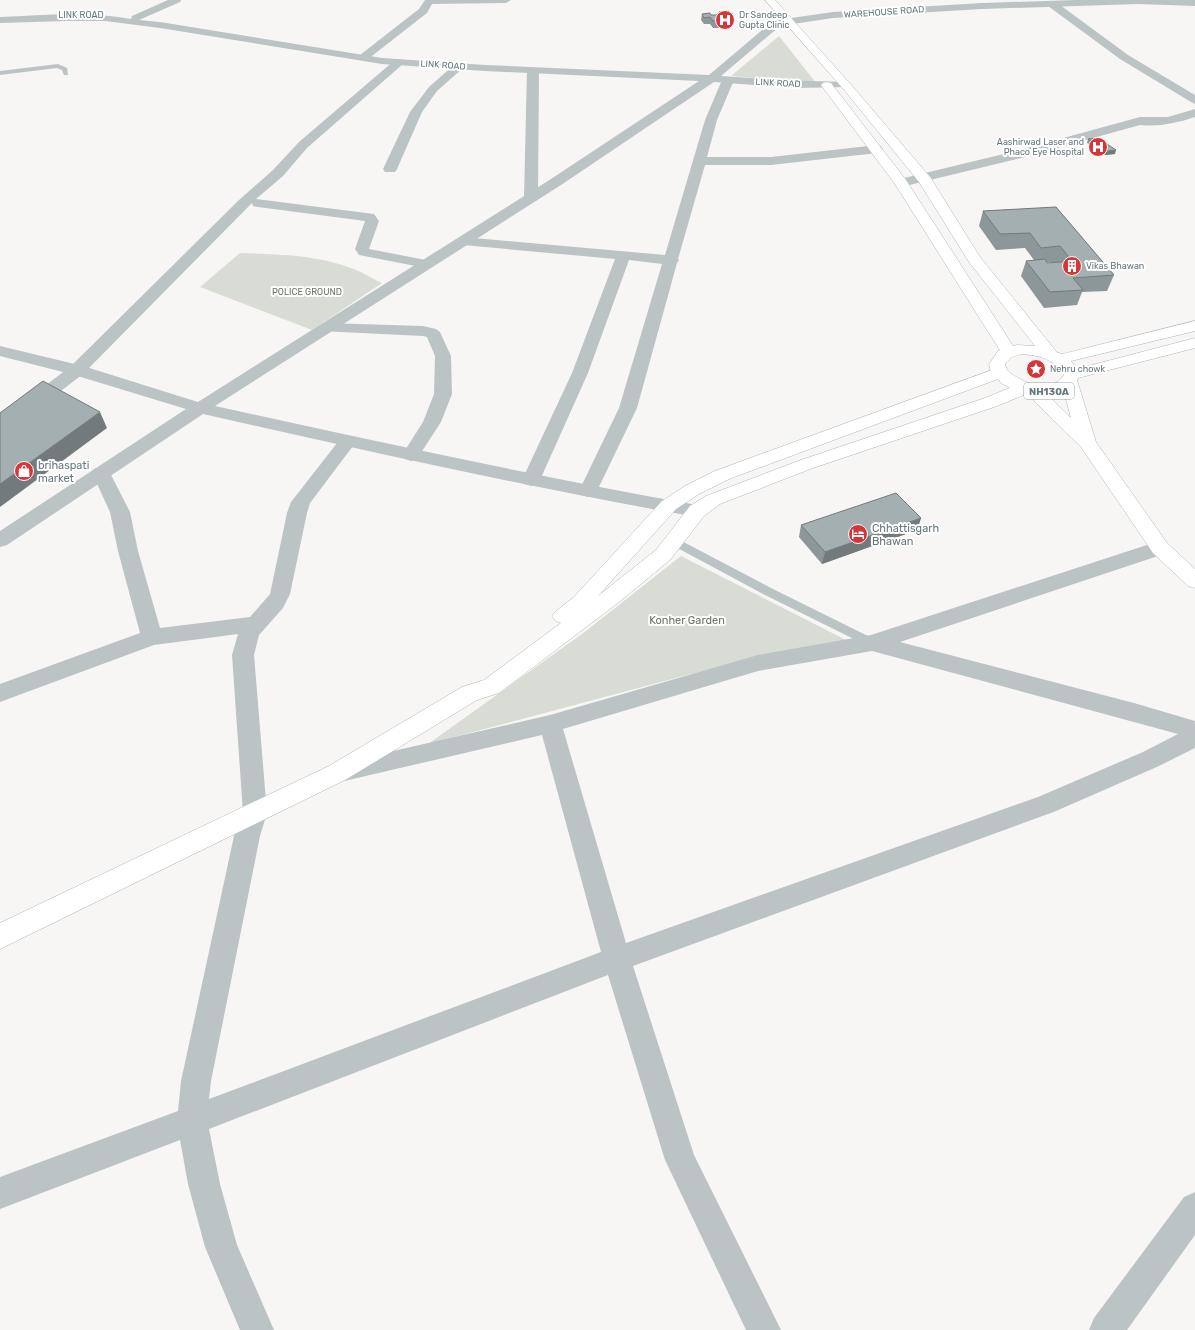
<svg xmlns="http://www.w3.org/2000/svg" width="1195" height="1330" font-family="Rubik,sans-serif">
	<style>
		.green { fill: #d8dcd4 }
		.lines { fill: none; stroke-linecap: round; stroke-linejoin: round }
		.primary-casing { stroke: #b0b7b9; stroke-width: 1 }
		.trunk-casing { stroke: #b0b6b8; stroke-width: 1 }
		.service { fill: #bcc3c4; fill-rule: evenodd }
		.minor { fill: #bcc3c4; fill-rule: evenodd }
		.tertiary { fill: #bcc3c4; fill-rule: evenodd }
		.primary { fill: #fff; fill-rule: evenodd }
		.trunk { fill: #fff; fill-rule: evenodd }
		.wall { fill: #8d9698; fill-rule: evenodd }
		.shaded-wall { fill: #737a7c }
		.building { fill: #a4afb1; stroke: #737a7c }
		.labels { text-anchor: middle; stroke-width: 4; stroke-linejoin: round; paint-order: stroke }
		.far-street-label { font-size: 9px; fill: #65797d; stroke: #fff }
		.far-poi-label { font-size: 9px; fill: #65797d; stroke: #fff; text-anchor: start }
		.far-park-label { font-size: 9px; fill: #6b7663; stroke: #fff }
		.shield { fill: #fff; stroke: #93a1a4; stroke-width: 1 }
		.shield-label { font-size: 10px; font-weight: bold; fill: #65797d }
		.poi-label { font-size: 11px; fill: #65797d; stroke: #fff; text-anchor: start }
		.park-label { font-size: 11px; fill: #6b7663; stroke: #fff }
	</style>
	<rect width="100%" height="100%" fill="#f7f6f4"/>
	<!-- green -->
	<path class="green" d="M779 36 817 84 731 76Z
		M240 253C278 254 318 255 354 269 364 273 373 279 382 283L312 330 200 287Z
		M681 556 846 640 691 674 428 744 582 634Z"/>
	<g class="lines">
		<defs>
			<path id="primary" d="M765 0H775L853 87 930 177 980 257 1055 350 1057 353 1055 356 1049 358 1043 356 969 262 919 182 845 91Z
				M827 82 831 83 906 180 1017 352 1015 355 1009 357 1003 355 1001 352 895 184 821 85 823 83Z
				M1000 367 1006 368 1008 372 1006 376 729 479 699 494 676 509 598 596 656 550 690 506 706 496 801 460 985 398 1019 384 1025 383 1031 384 1033 388 1031 392 997 406 813 468 720 504 704 516 670 560 619 602 499 693 477 700 345 780 0 949V923L329 766 462 687 484 680 561 623 556 621 552 616 556 611 574 597 662 501 685 486 715 471Z"/>
			<path id="trunk" d="M1195 321V331L1071 361 1077 369 1195 338V348L1078 378 1077 380 1096 442 1167 543 1195 569V588L1188 586 1153 553 1081 447 1027 394 1010 388 1001 383 991 372 989 364 998 351 1017 345 1036 346 1062 354ZM1021 354C1038 355 1055 359 1064 375 1051 395 1021 383 1007 370L1005 364 1012 357ZM1064 392 1071 418 1049 396Z"/>
		</defs>
		<!-- primary casing -->
		<use href="#primary" class="primary-casing"/>
		<!-- trunk casing -->
		<use href="#trunk" class="trunk-casing"/>
		<!-- service -->
		<path class="service" d="M58 64 67 68 68 75H64L62 70 57 68 0 75V71Z
			M674 537 773 589 876 640 878 643 876 646 872 647 868 646 765 595 670 544 669 541 670 538Z"/>
		<!-- minor -->
		<path class="minor" d="M425 0H511L506 3 432 4 427 13 368 59H360L359 57 360 55 419 9Z
			M1052 1 1056 2 1128 55 1195 95V104L1191 102 1120 59 1048 6 1047 4Z
			M399 59 403 60 405 62 403 64 307 148 283 176 256 199 374 214 379 221 369 249 431 261 433 264 431 267 426 268 359 255 355 249 365 221 258 207 253 206 252 203 83 374 6 433 0 434V420L71 366 239 200 273 170 299 142 395 60Z
			M459 63 463 64 465 66 463 68 437 91 422 112 397 169 395 172H385L383 169 410 112 429 87 455 64Z
			M533 67 539 70 538 198 536 201H526L524 198 527 70Z
			M728 77 732 78 734 80 717 120 707 157H771L877 145 881 146 883 149 881 152 877 153 771 165H705L678 259 679 260 677 263 637 408 597 491 595 495 588 497 581 495 579 491 619 408 662 264 629 260 588 373 540 480 538 484 531 486 524 484 522 480 572 373 615 259 463 245 458 244 456 241 458 238 463 237 665 255 705 120 722 80 724 78Z
			M1195 109V117C1177 123 1159 127 1140 125L1021 158 901 187 896 186 894 183 896 180 1012 152 1140 117H1168Z
			M326 323 423 326 436 329 440 332 451 356 452 394 441 422 417 459 411 461 405 459 402 455 423 422 434 394 435 356 427 337 423 336 320 331 318 328 320 325Z
			M347 436 353 438 356 442 310 503 307 513 290 594 283 608 259 635 254 655 267 813 260 836 211 1081 209 1099 601 952 542 735 340 782 332 779 328 772 332 765 550 715 758 655 871 635 1153 543 1160 541 1167 543 1170 548 1167 553 900 642 1134 703 1195 721V748L1159 766 1056 811 633 966 694 1155 781 1330H746L665 1160 608 975 209 1129 220 1184 237 1245 274 1330H240L205 1247 188 1184 180 1140 0 1209V1177L178 1111 181 1081 234 836 243 813 232 655 238 634 154 645 0 702V684L140 633 118 551 110 512 92 473 94 469 101 467 108 469 130 512 138 551 160 628 250 617 270 594 287 513 291 502 341 438ZM872 651 1178 734 1143 752 1038 797 626 943 563 729 758 671Z
			M1195 1192V1235L1127 1330H1089L1094 1318 1184 1197Z"/>
		<!-- tertiary -->
		<path class="tertiary" d="M168 0H181L180 2 139 20 160 22 382 58 485 65 709 75 773 21 777 20 833 12 982 3 1076 0H1195V6L1138 4 982 9 833 18 780 26 721 76 778 80 845 82 849 83 851 85 849 87 795 88 714 82 561 185 215 406C375 441 535 476 697 505L704 506 707 511 704 516 697 517C531 488 367 451 203 414L7 545 0 547V531L186 409 71 374 0 356V346L83 366 198 402 551 179 699 81 485 71 382 64 160 28 105 21H66L0 23V17C44 15 88 11 131 19L132 16Z"/>
		<!-- primary -->
		<use href="#primary" class="primary"/>
		<!-- trunk -->
		<use href="#trunk" class="trunk"/>
	</g>
	<!-- wall -->
	<path class="wall" d="M719 12 732 24 721 26 720 28H713L710 24H704L701 20 702 14 711 15H716L719 14Z
		M1088 139 1115 154 1105 155 1087 143Z
		M1056 207 1114 275 1107 291 1082 292 1077 305 1044 308 1021 276 1026 261 1034 260 1025 248 996 250 979 226 983 211ZM1047 262H1055L1047 263Z
		M921 518 917 530 822 564 799 537 801 525Z"/>
	<!-- shaded-wall -->
	<path class="shaded-wall" d="M733 17 732 24 721 26V21L720 20Z
		M1116 150 1115 154 1105 155 1107 151Z
		M100 412 107 428 0 507V484Z
		M921 518 917 530 822 564 825 552Z"/>
	<!-- building -->
	<path class="building" d="M729 11 733 17 720 20 721 21H713L710 17 704 18 702 14 710 13 711 15H716L720 14 719 12Z
		M1098 138 1116 150 1107 151 1088 139Z
		M1056 207 1114 275 1073 278 1083 290 1050 292 1026 261 1045 259 1047 263 1072 261 1060 246 1041 248 1030 233 1000 234 983 211Z
		M43 381 100 412 0 484V413Z
		M896 493 921 518 825 552 801 525Z"/>
	<!-- icons -->
	<defs>
		<symbol id="hospital-disc" viewBox="-11 -11 22 22"><circle r="9.5" fill="#d4373a" stroke="#fff"/><path d="M-5-5h3v3.5h4V-5h3V5h-3V1.5h-4V5h-3Z" fill="#fff"/></symbol>
		<symbol id="building-disc" viewBox="-11 -11 22 22"><circle r="9.5" fill="#d4373a" stroke="#fff"/><path d="M-4-6H4V6H1V3H-1V6H-4ZM-2.5-4.3h1.7v1.8h-1.7ZM.8-4.3h1.7v1.8H.8ZM-2.5-1h1.7V.8h-1.7ZM.8-1h1.7V.8H.8Z" fill="#fff"/></symbol>
		<symbol id="sight-disc" viewBox="-11 -11 22 22"><circle r="9.5" fill="#d4373a" stroke="#fff"/><path d="M0-6L1.8-2.2L6-1.7L2.9 1.2L3.7 5.4L0 3.3L-3.7 5.4L-2.9 1.2L-6-1.7L-1.8-2.2Z" fill="#fff"/></symbol>
		<symbol id="shop-disc" viewBox="-11 -11 22 22"><circle r="9.5" fill="#d4373a" stroke="#fff"/><path d="M-5-2.5h2.3a2.7 3.5 0 0 1 5.4 0H5L5.5 6h-11ZM-1.5-2.5h3a1.5 2.3 0 0 0-3 0Z" fill="#fff"/></symbol>
		<symbol id="hotel-disc" viewBox="-11 -11 22 22"><circle r="9.5" fill="#d4373a" stroke="#fff"/><path d="M-6-4.5h1.5V1H6V5H4.5V3h-9V5H-6ZM-4 0a1.8 1.8 0 1 1 3.6 0ZM.5 0V-2.5h3Q6-2.5 6 0Z" fill="#fff"/></symbol>
	</defs>
	<g fill-rule="evenodd">
		<use href="#hospital-disc" x="714" y="9" width="22" height="22"/>
		<use href="#hospital-disc" x="1087" y="136" width="22" height="22"/>
		<use href="#building-disc" x="1061" y="255" width="22" height="22"/>
		<use href="#sight-disc" x="1025" y="358" width="22" height="22"/>
		<use href="#shop-disc" x="13" y="460" width="22" height="22"/>
		<use href="#hotel-disc" x="847" y="523" width="22" height="22"/>
	</g>
	<g class="labels">
		<!-- far-street labels -->
		<g class="far-street-label">
			<text transform="translate(884 12) rotate(-4)" y="3">WAREHOUSE ROAD</text>
			<text x="81" y="18">LINK ROAD</text>
			<text transform="translate(443 65) rotate(4)" y="3">LINK ROAD</text>
			<text transform="translate(778 83) rotate(3)" y="3">LINK ROAD</text>
		</g>
		<!-- far-poi labels -->
		<g class="far-poi-label">
			<text x="739" y="18">Dr Sandeep<tspan x="739" dy="10">Gupta Clinic</tspan></text>
			<text x="1084" y="145" text-anchor="end">Aashirwad Laser and<tspan x="1084" dy="10">Phaco Eye Hospital</tspan></text>
			<text x="1086" y="269">Vikas Bhawan</text>
			<text x="1050" y="372">Nehru chowk</text>
		</g>
		<!-- far-park labels -->
		<g class="far-park-label">
			<text x="307" y="295">POLICE GROUND</text>
		</g>
		<!-- shield labels -->
		<rect class="shield" x="1024" y="383" width="50" height="16" rx="3"/>
		<g class="shield-label">
			<text x="1049" y="395">NH130A</text>
		</g>
		<!-- poi labels -->
		<g class="poi-label">
			<text x="38" y="469">brihaspati<tspan x="38" dy="13">market</tspan></text>
			<text x="872" y="532">Chhattisgarh<tspan x="872" dy="13">Bhawan</tspan></text>
		</g>
		<!-- park labels -->
		<g class="park-label">
			<text x="687" y="624">Konher Garden</text>
		</g>
	</g>
</svg>
